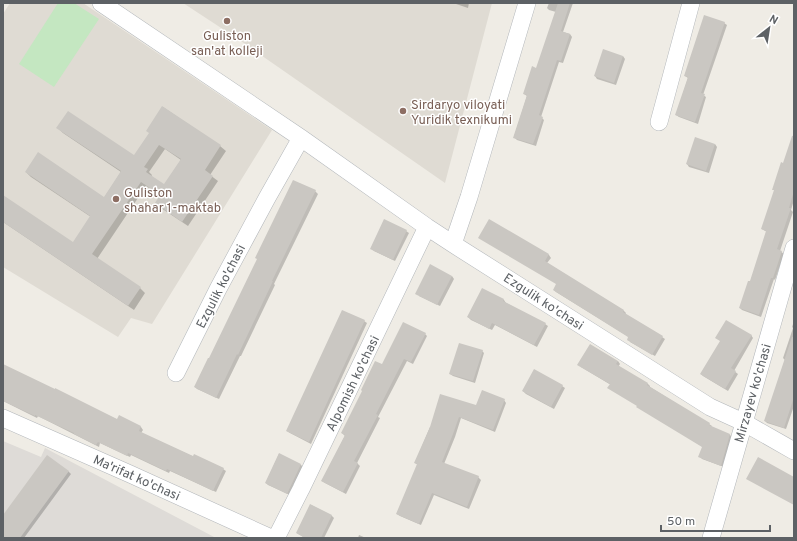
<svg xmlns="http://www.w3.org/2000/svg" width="797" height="541" font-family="Overpass,sans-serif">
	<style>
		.industrial { fill: #dedbd7 }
		.education { fill: #dfdbd3 }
		.green { fill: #c4e7c1 }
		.shadow { fill: #0003; fill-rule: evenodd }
		.building { fill: #cac7c2; fill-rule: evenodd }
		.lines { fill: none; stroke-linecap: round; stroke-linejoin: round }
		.street-casing { stroke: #b2b6ba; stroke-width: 18 }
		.street { stroke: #fff; stroke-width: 17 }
		.education-dot { fill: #8d6e63; stroke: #fff; stroke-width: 1.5 }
		.labels { text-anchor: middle; stroke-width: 3; stroke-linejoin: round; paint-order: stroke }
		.education-label { font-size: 13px; fill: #785e54; stroke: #fff; text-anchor: start }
		.street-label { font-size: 13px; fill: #5d6165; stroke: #fff }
	</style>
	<rect width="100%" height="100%" fill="#efece5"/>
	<!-- industrial -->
	<path class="industrial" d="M3 441 41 457 45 448 216 538H3Z"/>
	<!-- education -->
	<path class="education" d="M10 3H83L272 130 152 324 131 318 118 337 3 267V14Z
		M183 3H492L445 183 238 39Z"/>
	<!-- green -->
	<path class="green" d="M58 3H74L99 19 54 87 19 64Z"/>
	<!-- shadow -->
	<path class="shadow" d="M453 3H469L468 8Z
		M549 3H573L563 32 570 34 572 37 563 63 559 62 541 117 544 120 536 146 517 140 514 137 527 96 524 94 537 69 556 12 549 10 547 8Z
		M724 23 727 25 703 95 706 97 698 124 679 117 676 115 688 78 685 76Z
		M623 56 625 59 616 85 597 79 595 76Z
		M163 107 220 146 226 151 210 175 218 181 188 226 161 208 156 203 161 196 146 186 97 259 140 288 145 293 134 310 3 222V200L73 243 91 217 31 177 26 172 104 198 121 172 63 133 58 128 134 157 150 134ZM165 149 181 160 164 186 151 177 152 175 149 172Z
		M794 132V200L791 210 793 212 780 251 784 254 775 280 774 279 761 317 742 310 740 308 750 283 767 232 762 229 775 191 773 189 784 164Z
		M715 144 717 147 709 173 689 167 687 164Z
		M315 191 318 194 274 284 275 285 241 356H240L219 399 197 389 195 387 210 359Z
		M489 221 549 255 551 258 547 263 624 311 626 313 625 315 662 337 665 339 655 356 630 342 629 337 556 292 554 290 557 284Z
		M406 231 409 233 395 261 374 251 372 249Z
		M452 276 454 279 440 306 419 296Z
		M482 290 504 300 506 303 545 324 548 326 537 347 495 325 492 330 471 320 468 317Z
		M364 321 367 323 311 444 290 433 287 431Z
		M794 321V406L786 429 767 423 765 421 785 360 783 358 793 328 792 327Z
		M425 334 427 336 413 364 407 361 378 417 380 418 357 463 360 466 346 494 325 483 322 481 345 436 342 433 382 365Z
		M751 335 753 338 734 371 738 374 728 391 703 376 701 374Z
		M482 351 484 353 475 383 453 376 450 374Z
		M618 361 620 364 618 367 648 384 650 386V387L709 424 712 426 711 427 730 435 732 437 724 467 702 459 700 456 703 447 638 406 611 385 581 367Z
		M3 365 118 420 119 417 141 427 143 430 141 433 194 457 223 469 226 471 216 492 170 471 169 473 131 455 130 457 100 443 99 447 38 416 37 418 3 401Z
		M562 386 565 388 554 409 526 394 523 391Z
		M504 400 506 403 495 432 461 418 455 437 444 464 478 477 481 480 469 509 434 495 421 525 400 516 397 514 418 465 415 463 430 427 476 406Z
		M279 454 301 465 303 467 290 495 268 485 266 483Z
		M68 471 71 474 24 538H3V517Z
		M311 505 332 516 334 518 324 538H305L297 533Z
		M359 535 366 538H358Z"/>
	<!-- building -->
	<path class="building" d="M558 3H570L561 31 570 34 561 61 557 60 539 115 543 117 533 144 513 138 527 95 523 94 532 66 536 68Z
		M704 15 725 22 701 93 705 94 695 122 675 115 688 77 684 76Z
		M603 49 623 56 614 83 594 76Z
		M162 106 221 145 205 170 213 176 182 222 155 203 160 195 141 182 92 254 141 287 128 306 3 222V195L73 242 90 216 25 172 38 152 104 197 121 171 56 128 68 111 134 155 149 133 146 131ZM159 145 181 159 164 184 146 172 148 169 144 167Z
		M792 136H794V191L789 208H791L777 249 782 251 773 278H771L759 315 739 308 748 281H750L766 231 761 229 774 190H772L781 162 783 163Z
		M695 137 715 144 706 171 686 164Z
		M293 180 316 190 272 281H273L238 355 237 354 216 398 194 387 208 358H209L257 259 255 258Z
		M384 219 407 230 393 260 370 249Z
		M489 219 549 254 545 261 624 310 623 312 663 336 652 355 627 340 628 337 553 290 556 284 478 238Z
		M430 264 452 276 437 305 415 294Z
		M482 288 504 299 503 301 546 323 534 345 492 323 489 329 467 317Z
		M342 310 365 320 309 442 286 431Z
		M726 320 752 335 731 368 736 371 725 389 700 374 720 341 715 338Z
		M403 322 426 333 411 362 404 359 376 414 378 415 354 461 358 463 343 492 321 481 345 435 341 433 362 391 361 390 375 361 382 364Z
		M792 337H794V397L784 428 764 421Z
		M459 343 483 350 473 381 449 374Z
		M590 344 618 361 616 364 648 383 647 385 710 423 709 425 730 434 721 466 698 457 702 447 636 407 637 406 607 388 610 384 577 365Z
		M3 364 55 389V388L117 419 119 415 141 426 139 431 193 456 194 454 224 468 213 491 167 469 166 471 128 453 127 456 98 442 96 445 74 434V433L35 415V416L3 401Z
		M534 369 563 385 551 407 522 391Z
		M482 390 505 399 493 430 459 417 453 434 442 462 479 476 467 507 432 493 419 524 396 514 417 464 414 463 430 427 440 394 476 405Z
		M279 453 301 464 287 494 265 483Z
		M47 455 69 471 20 538H3V515Z
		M758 457 794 477V505L746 479Z
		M310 504 332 515 321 538H305L296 533Z"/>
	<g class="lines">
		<defs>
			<path id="street" d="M101 3 301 138 427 227 453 244 710 407 743 422 794 451
				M659 122 691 3
				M453 244 469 197 527 3
				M176 373 218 289 267 198 301 138
				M3 418 130 474 271 538
				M276 538 301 489 427 227
				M711 538 794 248"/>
		</defs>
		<!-- street casing -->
		<use href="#street" class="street-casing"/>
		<!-- street -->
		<use href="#street" class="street"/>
	</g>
	<!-- markers -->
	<g class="education-dot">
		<circle cx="227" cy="21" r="4"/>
		<circle cx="403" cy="111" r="4"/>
		<circle cx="116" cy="199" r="4"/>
	</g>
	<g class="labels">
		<!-- education labels -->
		<g class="education-label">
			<text x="227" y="40" text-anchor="middle">Guliston<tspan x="227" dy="15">san'at kolleji</tspan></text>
			<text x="411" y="109">Sirdaryo viloyati<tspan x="411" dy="15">Yuridik texnikumi</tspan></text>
			<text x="124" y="197">Guliston<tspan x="124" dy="15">shahar 1-maktab</tspan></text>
		</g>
		<!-- street labels -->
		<g class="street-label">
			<text transform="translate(220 286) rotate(-63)" y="5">Ezgulik ko'chasi</text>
			<text transform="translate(544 301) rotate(33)" y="5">Ezgulik ko'chasi</text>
			<text transform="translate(352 383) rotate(-64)" y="5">Alpomish ko'chasi</text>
			<text transform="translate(752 393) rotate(-74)" y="5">Mirzayev ko'chasi</text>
			<text transform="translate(137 477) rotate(24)" y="5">Ma'rifat ko'chasi</text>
		</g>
	</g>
	<!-- border -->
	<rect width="797" height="541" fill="none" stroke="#5d6165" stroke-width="8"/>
	<!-- north arrow -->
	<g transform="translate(769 28) rotate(30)" stroke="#ffffff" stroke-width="3" paint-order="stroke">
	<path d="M0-3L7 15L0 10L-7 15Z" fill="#5d6165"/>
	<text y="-6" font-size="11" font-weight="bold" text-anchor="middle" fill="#5d6165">N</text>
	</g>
	<!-- scale -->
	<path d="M661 525v6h109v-6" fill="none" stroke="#5d6165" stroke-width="2"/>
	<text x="667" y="525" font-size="12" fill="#5d6165" stroke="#ffffff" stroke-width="3" paint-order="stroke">50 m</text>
</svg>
